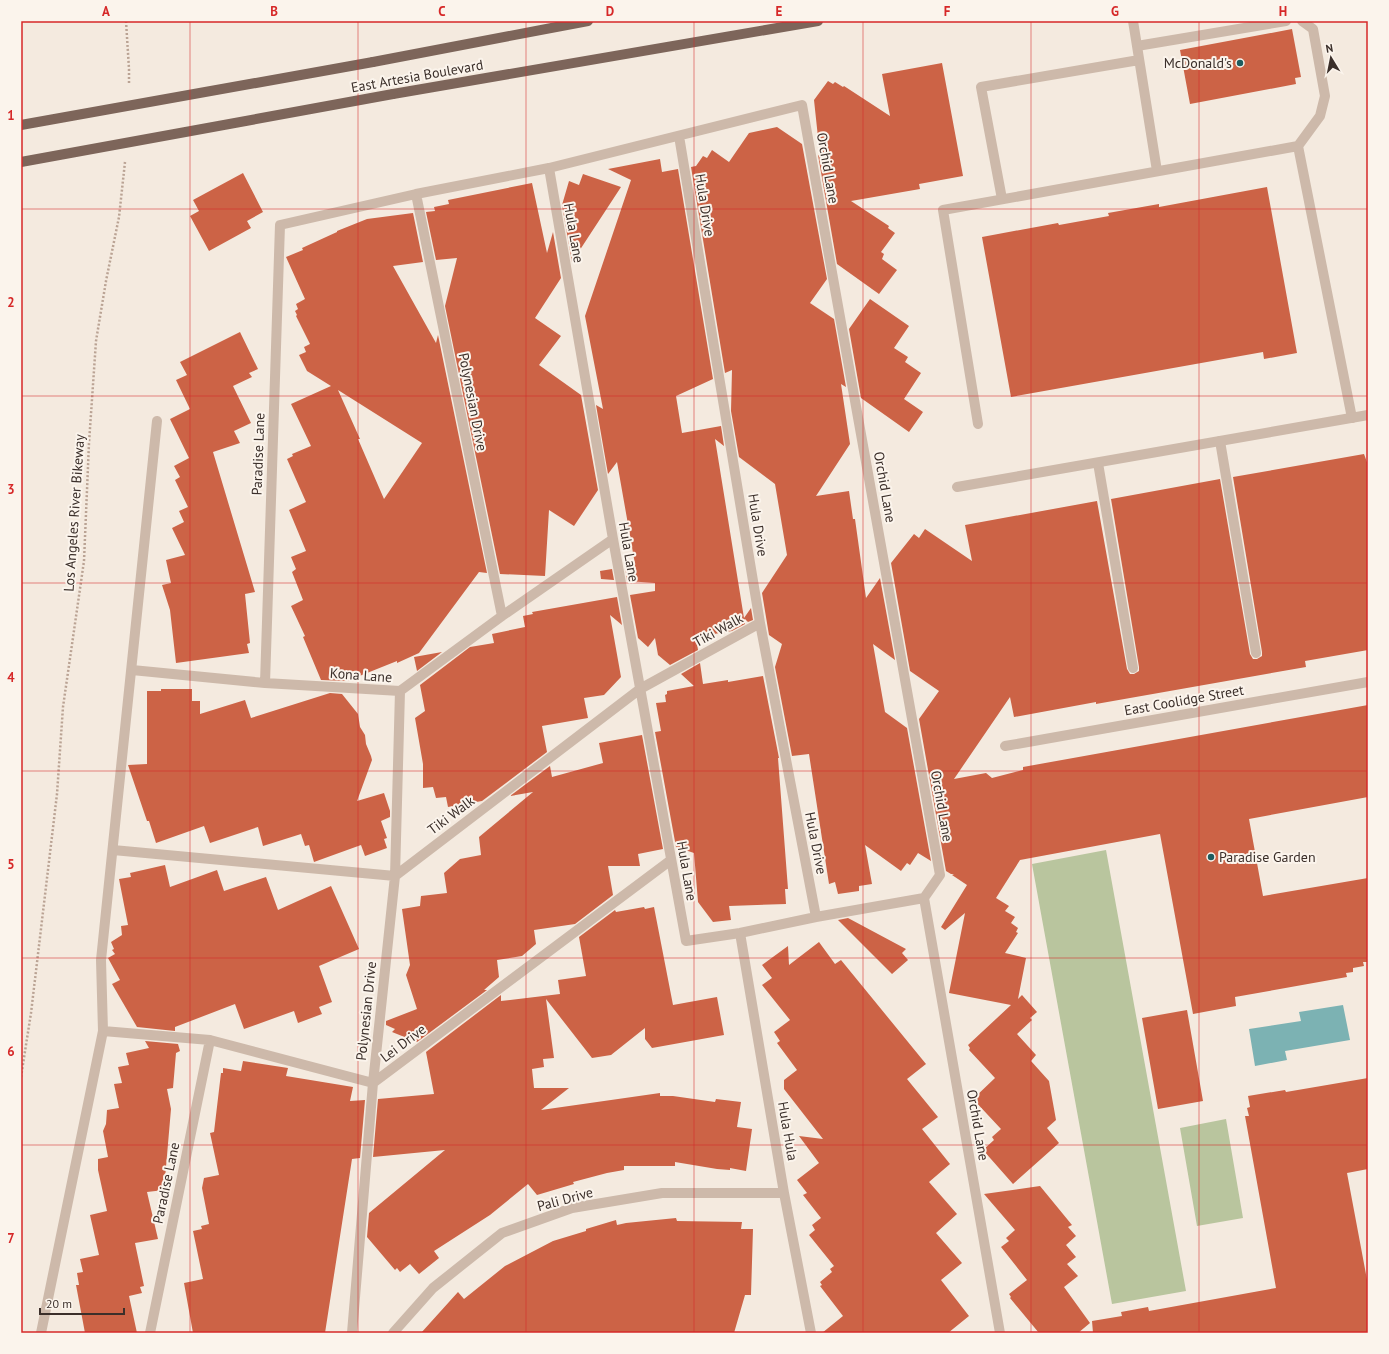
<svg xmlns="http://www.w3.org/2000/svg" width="1389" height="1354" font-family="'PT Sans',sans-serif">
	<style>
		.green { fill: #b9c59e }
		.water { fill: #7cb2b3 }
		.building { fill: #cc6346; fill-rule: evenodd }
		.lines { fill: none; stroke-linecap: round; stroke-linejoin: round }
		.path { stroke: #baa394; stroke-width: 2.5; stroke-dasharray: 2 2; stroke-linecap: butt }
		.lane { stroke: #cdb9aa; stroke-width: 10 }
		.street { stroke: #cdb9aa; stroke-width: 10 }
		.primary { stroke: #7d655a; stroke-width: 10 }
		.primary-bridge { stroke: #7d655a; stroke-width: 10 }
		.grid { fill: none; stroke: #d62828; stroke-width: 1; stroke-opacity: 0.55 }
		.poi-dot { fill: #1d5c5f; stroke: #fbf4ec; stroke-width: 1.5 }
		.labels { text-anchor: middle; stroke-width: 4; stroke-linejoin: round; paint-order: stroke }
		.poi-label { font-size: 14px; fill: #3b2f2a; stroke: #fbf4ec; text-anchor: end }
		.street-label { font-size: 14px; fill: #3b2f2a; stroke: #fbf4ec }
		.neatline { fill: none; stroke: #d62828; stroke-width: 1.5 }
		.grid-label { font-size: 13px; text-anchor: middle; font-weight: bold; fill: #d62828 }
	</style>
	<rect width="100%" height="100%" fill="#f4eadf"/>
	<!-- green -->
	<path class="green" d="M1106 850 1186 1291 1112 1304 1032 864Z
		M1226 1119 1243 1218 1197 1226 1180 1128Z"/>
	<!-- water -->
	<path class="water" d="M1343 1005 1350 1040 1285 1051 1287 1060 1255 1066 1249 1029 1301 1021 1299 1012Z"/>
	<!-- building -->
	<path class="building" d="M1292 29 1301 77 1295 78 1296 84 1190 104 1180 50Z
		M942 63 963 176 919 184 920 189 851 201 889 226 888 228 895 233 881 252 884 254 882 259 897 270 879 294 837 264 818 155 820 156 814 100 828 81 833 84 835 82 843 87 844 86 890 116 882 74Z
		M777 127 802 144 827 279 810 303 834 319 846 387 841 384 850 444 816 496 849 491 853 519H855L866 598 880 578 895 660 873 644 885 712 907 728 931 861 918 853 910 865 907 863 901 871 865 845 872 884 859 886V891L838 894 835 882 829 884 809 754 792 756 775 667 782 644 769 635 762 593 787 555 775 484 739 457 731 411 732 370 725 373 691 167 696 166 703 156 707 158 712 150 729 162 749 133Z
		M660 159 662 172 678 169 713 379 676 396 682 433 721 426 724 446 715 439 744 618 751 608 753 620 748 622 745 619V624L732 631 696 637 698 650 670 665 658 655 655 638 648 647 638 638 630 595 655 591V583L627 581 625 566 635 564 617 462 608 474 596 405 603 409 585 316 631 180 608 169Z
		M243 173 263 212 247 221 251 228 209 251 190 216 199 211 193 200Z
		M583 174 621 187 572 262 562 205 569 181 579 185Z
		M532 183 547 253 553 232 561 278 535 318 561 336 539 365 581 395 598 490 574 526 549 510 545 576 500 574 445 306 457 258 436 260 426 212 435 211 434 207 449 204 448 200Z
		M1267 187 1297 353 1264 359 1263 352 1011 397 982 237 1058 223 1059 225 1109 216 1108 213 1159 204V207Z
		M413 213 423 262 393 266 436 343 438 335 487 573 479 572 419 653 397 663V661L347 681 321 680 303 637 305 636 291 606 303 600 292 572 296 569 291 557 306 551 289 510 306 502 287 459 293 456 292 454 311 446 291 404 331 386 307 371 299 355 306 352 304 347 310 344 296 316 297 315 295 311 298 309 296 304 305 299 286 257 303 250 302 248 337 232V231L367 219ZM338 390 422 443 384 499 358 439H360Z
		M870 299 909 326 894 348 908 357 905 362 921 373 904 399 923 412 909 432 861 398 849 329Z
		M240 332 258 369 249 373 252 377 233 386 251 423 234 431 240 443 213 452 255 592 245 594 250 643 247 644 249 653 176 663 170 610 162 585 171 583 166 560 185 555 172 528 184 522 179 511 188 507 175 480 180 477 174 466 189 458 170 419 190 409 176 380 187 375 180 362Z
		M1364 454 1368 465V650L1305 661 1306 667 1096 704V702L1014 717 1010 697 954 779 986 773 992 778 1023 770V767L1368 705V797L1249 819 1263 896 1368 878V962H1363L1364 966 1353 968V972L1346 973 1347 977 1235 997 1236 1006 1193 1014 1160 834 1020 860 996 898 1009 906 1005 911 1015 917 1011 923 1018 928 1016 932 1018 933 1005 953 1026 958 1018 999 1022 995 1037 1012 1030 1018 1032 1020 1017 1034 1036 1055 1031 1061 1049 1081 1056 1120 1047 1128 1059 1143 1013 1184 983 1150 994 1140 992 1137 1001 1129 973 1099 995 1078 969 1050 970 1048 968 1045 1011 1005 949 993 965 913 945 930 941 927 967 885 952 875 954 874H951L946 871 919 719 939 691 910 671 891 563 914 534 919 538 925 529 972 561 965 525 1097 501 1127 669 1130 674H1134L1139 671V667L1111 499 1220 479 1250 654 1253 659H1257L1262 656V652L1233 477Z
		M612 569 614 580 601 579 600 571Z
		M617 597 622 625 610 615 621 677 604 695 584 698 588 718 542 726 547 752 482 801 448 807 446 797 436 798 433 787 423 788V764L415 718 425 711 420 685 470 647 494 643 492 634 525 627 523 616 533 614 532 612Z
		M442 652 417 671 414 657Z
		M700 663 703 684 728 680V682L763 676 779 758H778L788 889H785L786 904 729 906 731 920 713 922 698 902 694 853 676 847 655 732 661 731 656 703 666 702 665 695 667 694V691L694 686 681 674Z
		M161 689H192V701H200V714L245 700 251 718 330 693 342 694 358 714 360 727 365 735 366 744 371 756 372 760 357 801 384 793 390 811V817L381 821 387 838 384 839 387 848 365 856 361 845 314 862 309 845 305 846 301 834 263 846 258 827 210 843 204 826 156 843 149 821H147L128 765 147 764V691H161Z
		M642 735 663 849 638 854 640 866H608L613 895 575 924 534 930 536 944 522 956 497 960 499 977 484 990H487L417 1042 392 1032 395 1029 386 1025V1021L417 1009 406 975 410 965 402 909 420 906 421 896 447 893 444 873 460 859 481 855 479 837 533 792 510 796 550 766 552 777 603 763 599 743Z
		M165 865 170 887 217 870 224 891 266 877 278 910 331 886 359 949 319 966 332 1002 319 1007 322 1014 298 1023 294 1011 244 1029 235 1004 175 1027V1031L137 1027 112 984 120 980 108 958 115 954 112 950 114 949 111 942 122 935 121 926 128 925 119 879 131 877 130 873Z
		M644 907 645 909 654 907 673 1005 717 997 724 1035 652 1048 645 1039V1028L611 1055 592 1058 546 999 554 1058 543 1059 544 1067 532 1069 534 1088H569L541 1110 660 1093V1096H673L715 1102 716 1099 741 1102 737 1127 752 1129 746 1171 730 1168V1170L717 1169 675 1162V1166H624V1170L607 1173 573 1182 574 1184 537 1195 528 1184 490 1215 434 1251 439 1258 419 1274 410 1264 400 1272 397 1268 395 1270 367 1237 369 1213 445 1150 373 1157 378 1099 434 1094 426 1052 501 995V1001L560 994 558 980 586 976 579 937 615 910 616 912Z
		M848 918 906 949 902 953 908 960 892 974 838 920Z
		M819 942 835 964 841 960 926 1064 907 1079 938 1117 922 1129 950 1164 929 1182 957 1214 936 1233 962 1263 941 1280 969 1316 948 1333H822L843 1316 820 1286 822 1285 820 1282 832 1272 830 1269 834 1266 809 1235 815 1230 812 1225 821 1218 803 1195 807 1193 797 1180 819 1163 799 1136 823 1139 784 1089V1080L797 1070 777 1043 780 1041 774 1032 790 1020 762 985 772 978 762 965 788 946 789 965Z
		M1187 1010 1203 1101 1158 1109 1142 1018Z
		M145 1041 178 1044 180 1051 176 1053 173 1088 167 1089 171 1109 164 1190 147 1192 158 1239 135 1243 144 1286 140 1287 142 1293 129 1296 137 1333H85L76 1285H79L77 1273 83 1272 80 1259 99 1255 90 1215 107 1211 98 1170V1159L108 1157 103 1131 106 1124 107 1110 119 1108 114 1084 122 1083 118 1067 129 1065 126 1053 149 1048Z
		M243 1061 288 1068 286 1076 353 1087 350 1101 365 1100 360 1158 352 1159 325 1333H193L184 1283 203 1279 193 1231 202 1229 201 1226 209 1224 202 1188 204 1178 219 1175 210 1133 214 1132 221 1073H223V1068L241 1071Z
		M1368 1078V1169L1347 1173 1368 1285V1333H1093L1092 1321 1122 1316 1121 1312 1148 1307 1149 1311 1276 1288 1245 1116H1249L1247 1108 1250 1107 1248 1096 1285 1090 1286 1092Z
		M1040 1186 1072 1225 1068 1227 1076 1236 1066 1245 1076 1257 1067 1264 1078 1276 1064 1287 1090 1323 1078 1333H1039L1010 1298 1011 1297 1009 1294 1027 1280 1001 1247 1009 1241 1006 1238 1015 1230 984 1194Z
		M676 1218 677 1221 742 1222 741 1229H753L751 1295H745L734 1333H421L458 1292 464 1299 505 1266 553 1241 586 1231V1229L616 1220 617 1225 626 1223Z"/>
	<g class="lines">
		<!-- path -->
		<path class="path" d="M126 21 129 69V85
			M21 1077 31 1013 57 794 63 707 84 561 89 443 96 341 106 281 119 217 125 162"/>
		<!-- lane -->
		<path class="lane" d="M1133 21 1157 171
			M1137 46 1286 21
			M679 136 760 623 816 917
			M1298 146 1320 116 1325 96 1313 29 1302 21
			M416 194 502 616
			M1002 199 981 87 1139 60
			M978 424 943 210 1298 146 1352 418
			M1220 441 1256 653
			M1098 463 1133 668
			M132 670 265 683 400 691 502 616 613 539
			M265 683 280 225 416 194 549 168 802 105 940 875 924 898 816 917 740 933 686 941 613 539 549 168
			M1005 746 1368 682
			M113 850 395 876 640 689 760 623
			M924 898 1000 1333
			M740 933 784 1193 811 1333
			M103 1031 210 1040 373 1083 671 860
			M41 1333 103 1031 101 960 157 421
			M150 1333 210 1040
			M352 1333 373 1083 395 876 400 691
			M393 1333 433 1288 502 1233 572 1208 662 1193H784"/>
		<!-- street -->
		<path class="street" d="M957 487 1368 415"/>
		<!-- primary -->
		<path class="primary" d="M373 62 588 21
			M393 94 818 21"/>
		<!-- primary-bridge -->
		<path class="primary-bridge" d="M21 125 373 62
			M21 162 393 94"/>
	</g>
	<!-- grid -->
	<path class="grid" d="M190 21V1333M358 21V1333M526 21V1333M694 21V1333M863 21V1333M1031 21V1333M1199 21V1333M21 209H1368M21 396H1368M21 583H1368M21 771H1368M21 958H1368M21 1145H1368"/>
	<!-- markers -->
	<g class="poi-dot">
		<circle cx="1240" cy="63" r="4"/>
		<circle cx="1211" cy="857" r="4"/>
	</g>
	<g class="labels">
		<!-- poi labels -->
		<g class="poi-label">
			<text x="1232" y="68">McDonald's</text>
			<text x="1219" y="862" text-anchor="start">Paradise Garden</text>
		</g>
		<!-- street labels -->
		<g class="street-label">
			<text transform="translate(417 76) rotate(-10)" y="5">East Artesia Boulevard</text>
			<text transform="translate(828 168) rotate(80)" y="5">Orchid Lane</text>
			<text transform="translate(705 205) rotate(81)" y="5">Hula Drive</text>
			<text transform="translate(574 233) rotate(80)" y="5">Hula Lane</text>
			<text transform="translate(473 402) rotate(79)" y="5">Polynesian Drive</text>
			<text transform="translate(258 454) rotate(-88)" y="5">Paradise Lane</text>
			<text transform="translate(885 487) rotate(80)" y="5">Orchid Lane</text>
			<text transform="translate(74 513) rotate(-86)" y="5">Los Angeles River Bikeway</text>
			<text transform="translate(758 525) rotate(81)" y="5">Hula Drive</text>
			<text transform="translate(629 552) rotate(80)" y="5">Hula Lane</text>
			<text transform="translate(718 630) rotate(-29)" y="5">Tiki Walk</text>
			<text transform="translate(361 675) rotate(4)" y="5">Kona Lane</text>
			<text transform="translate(1184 700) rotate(-10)" y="5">East Coolidge Street</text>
			<text transform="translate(942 806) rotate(80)" y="5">Orchid Lane</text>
			<text transform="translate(451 815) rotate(-37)" y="5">Tiki Walk</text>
			<text transform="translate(816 843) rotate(79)" y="5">Hula Drive</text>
			<text transform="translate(687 871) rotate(80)" y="5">Hula Lane</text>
			<text transform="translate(366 1011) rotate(-84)" y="5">Polynesian Drive</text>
			<text transform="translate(403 1043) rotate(-37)" y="5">Lei Drive</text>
			<text transform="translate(978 1125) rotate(80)" y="5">Orchid Lane</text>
			<text transform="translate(788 1131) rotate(80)" y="5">Hula Hula</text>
			<text transform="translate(166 1183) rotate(-78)" y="5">Paradise Lane</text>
			<text transform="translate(565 1199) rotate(-15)" y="5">Pali Drive</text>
		</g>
	</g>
	<!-- border -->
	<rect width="1389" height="1354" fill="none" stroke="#fbf4ec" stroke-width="44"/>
	<!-- north arrow -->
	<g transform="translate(1331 58) rotate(350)" stroke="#fbf4ec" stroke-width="3" paint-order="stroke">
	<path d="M0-3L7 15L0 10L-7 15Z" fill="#3b2f2a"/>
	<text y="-6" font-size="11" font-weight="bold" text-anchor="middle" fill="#3b2f2a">N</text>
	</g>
	<!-- scale -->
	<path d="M40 1308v6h84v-6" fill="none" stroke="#3b2f2a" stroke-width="2"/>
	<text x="46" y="1308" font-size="12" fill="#3b2f2a" stroke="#fbf4ec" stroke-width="3" paint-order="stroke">20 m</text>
	<rect x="22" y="22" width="1345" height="1310" class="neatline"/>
	<g class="grid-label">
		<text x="106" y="16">A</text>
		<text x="274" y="16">B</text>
		<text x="442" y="16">C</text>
		<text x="610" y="16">D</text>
		<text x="779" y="16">E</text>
		<text x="947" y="16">F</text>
		<text x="1115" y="16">G</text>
		<text x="1283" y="16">H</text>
		<text x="11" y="120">1</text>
		<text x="11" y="307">2</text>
		<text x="11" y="494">3</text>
		<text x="11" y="682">4</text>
		<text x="11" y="869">5</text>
		<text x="11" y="1056">6</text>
		<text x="11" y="1243">7</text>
	</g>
</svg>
